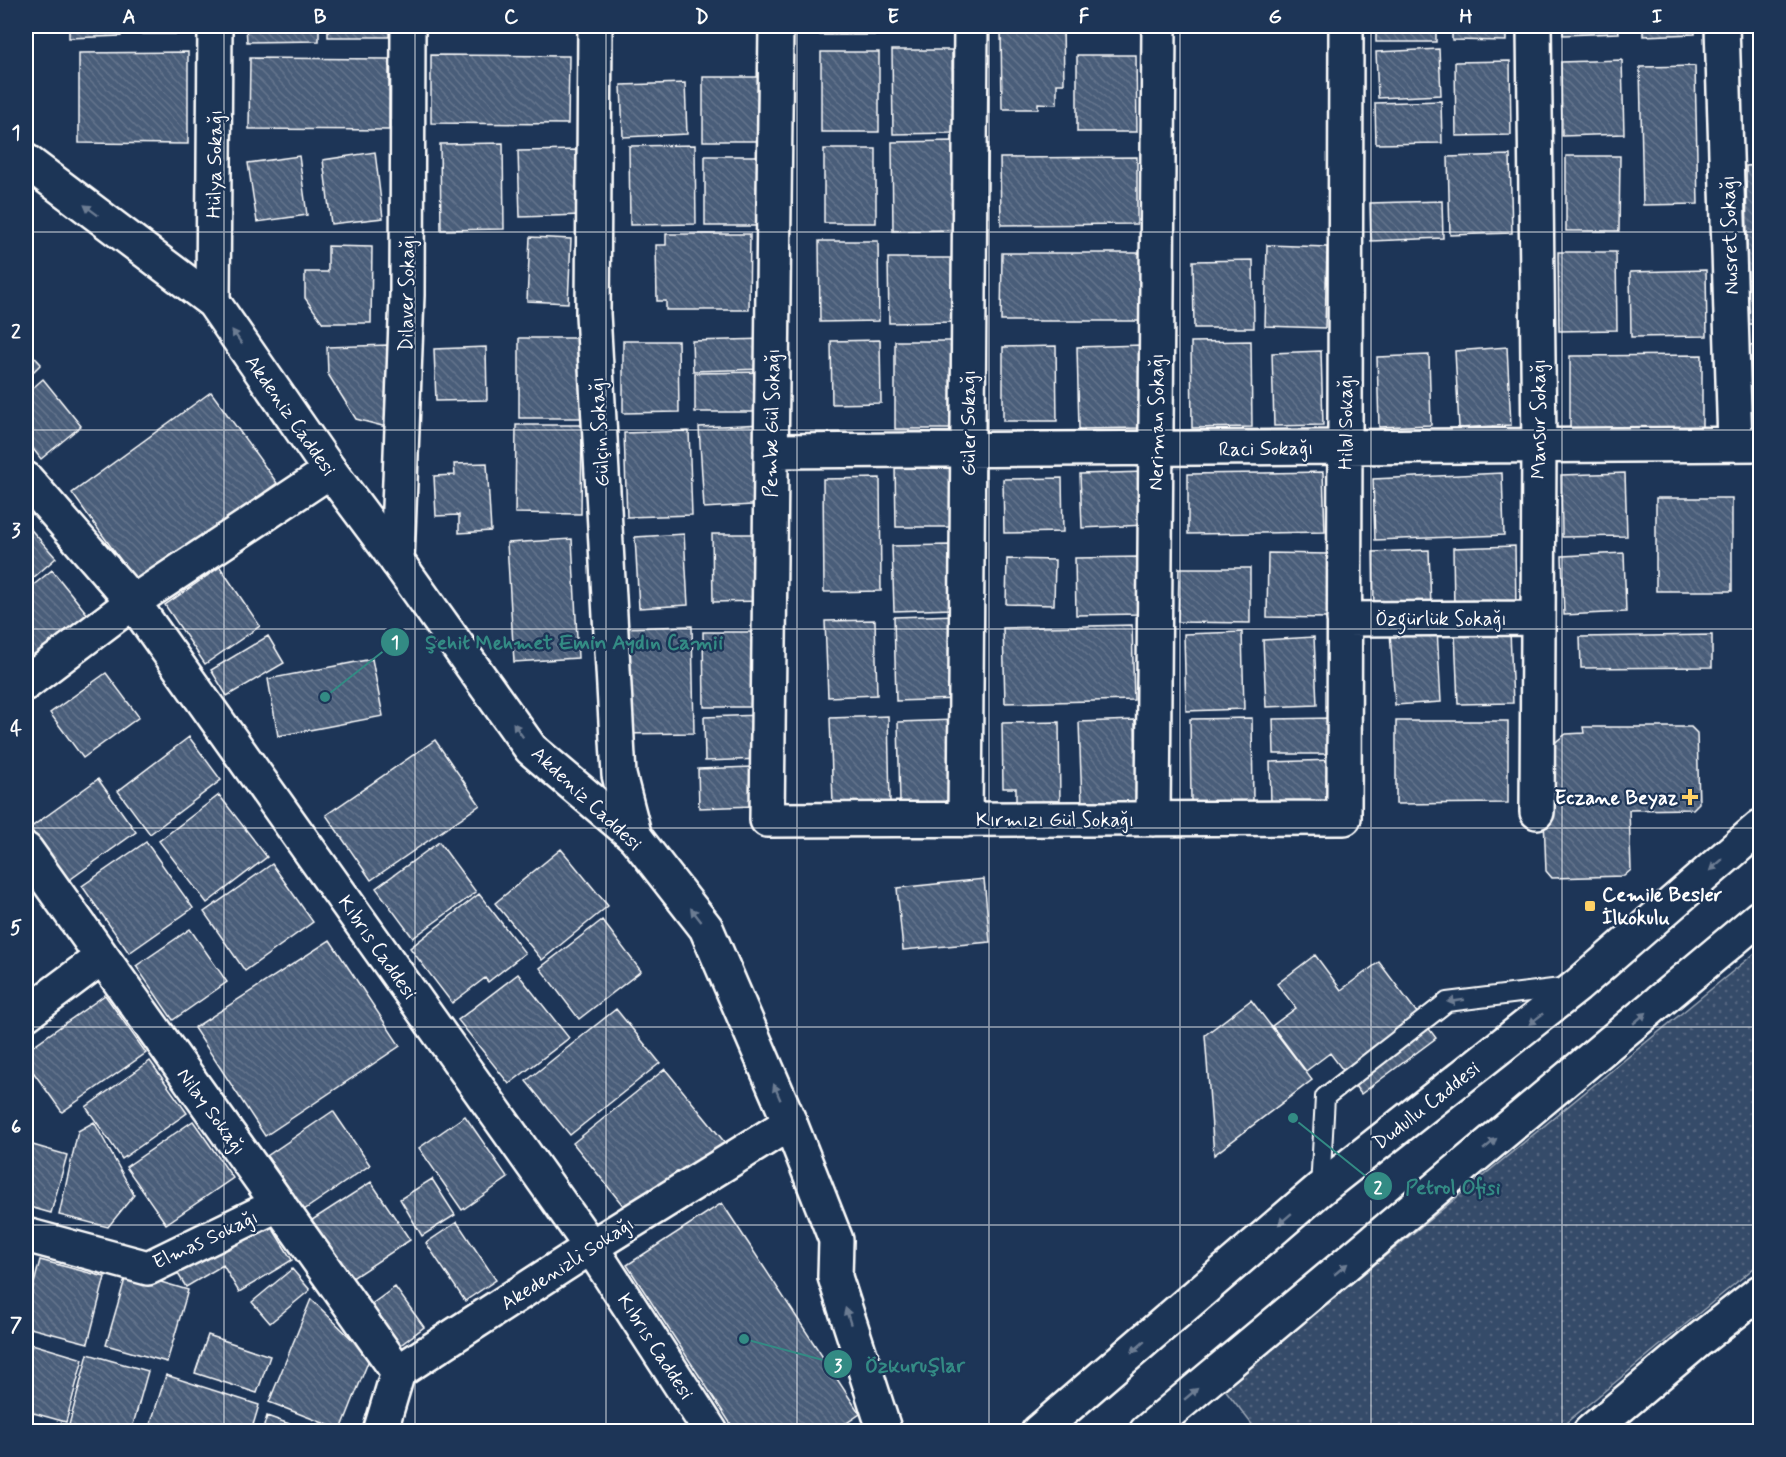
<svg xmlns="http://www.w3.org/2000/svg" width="1786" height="1457" font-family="Mynerve,sans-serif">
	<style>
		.park { fill: url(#park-dots); stroke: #9aa5b4; stroke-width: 1.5 }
		.building { fill: url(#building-back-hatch); stroke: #fff; stroke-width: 1.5 }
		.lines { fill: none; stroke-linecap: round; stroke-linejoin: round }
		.lane-casing { stroke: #fff; stroke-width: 22 }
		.street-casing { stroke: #fff; stroke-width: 38 }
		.secondary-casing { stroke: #fff; stroke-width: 38 }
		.primary-casing { stroke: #fff; stroke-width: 38 }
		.lane { stroke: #1d3557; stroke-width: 18 }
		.street { stroke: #1d3557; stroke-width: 33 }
		.secondary { stroke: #1d3557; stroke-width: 33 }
		.primary { stroke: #1d3557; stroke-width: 33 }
		.oneway { fill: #6c7c92 }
		.grid { fill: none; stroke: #fff; stroke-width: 1.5; stroke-opacity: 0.55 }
		.poi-dot { fill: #ffd166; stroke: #1d3557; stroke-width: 2 }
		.labels { text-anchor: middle; stroke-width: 4.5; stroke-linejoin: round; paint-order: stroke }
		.street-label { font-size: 20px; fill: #fff; stroke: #1d3557 }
		.poi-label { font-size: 20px; font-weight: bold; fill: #fff; stroke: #1d3557; text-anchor: end }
		.leader { fill: none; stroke: #338b84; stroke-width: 2 }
		.callout-dot { fill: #338b84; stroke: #1d3557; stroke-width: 2 }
		.mark-label { font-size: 18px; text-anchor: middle; font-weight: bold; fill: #fff }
		.callout-label { font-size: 21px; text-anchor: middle; font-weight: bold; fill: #338b84; stroke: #1d3557; stroke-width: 4.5; stroke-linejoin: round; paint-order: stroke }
		.neatline { fill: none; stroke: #fff; stroke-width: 2 }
		.grid-label { font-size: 20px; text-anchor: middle; font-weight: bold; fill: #fff }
	</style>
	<defs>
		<pattern id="park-dots" width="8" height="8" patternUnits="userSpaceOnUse" patternTransform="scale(1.5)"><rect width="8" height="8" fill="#364b69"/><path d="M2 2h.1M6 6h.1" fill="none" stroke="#546680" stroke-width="1.8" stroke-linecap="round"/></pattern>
		<pattern id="building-back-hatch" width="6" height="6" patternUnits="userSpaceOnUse" patternTransform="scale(1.5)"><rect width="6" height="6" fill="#4a5d79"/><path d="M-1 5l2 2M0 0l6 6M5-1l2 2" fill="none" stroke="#65758d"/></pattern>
	</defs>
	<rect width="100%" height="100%" fill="#1d3557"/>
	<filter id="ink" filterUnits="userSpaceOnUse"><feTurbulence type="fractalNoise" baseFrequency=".0167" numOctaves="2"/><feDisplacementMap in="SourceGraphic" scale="12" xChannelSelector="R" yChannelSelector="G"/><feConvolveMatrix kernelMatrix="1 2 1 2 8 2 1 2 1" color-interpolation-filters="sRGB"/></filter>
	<g filter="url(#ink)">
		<!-- park -->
		<path class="park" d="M1760 949V1263L1556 1431H1257L1224 1388Z"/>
		<!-- building -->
		<path class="building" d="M69 26H120L121 36 69 38Z
			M142 26H185V34H142Z
			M246 26H319V41L247 42Z
			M328 26H389V37H328Z
			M437 26H577V27L437 29Z
			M711 26H766V28L711 27Z
			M820 26H875V35H820Z
			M888 26H954V32L889 33Z
			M1001 26H1063L1064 84H1057V104L1038 103V109H1002Z
			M1077 26H1138V31L1078 32Z
			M1191 26H1316V27H1191Z
			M1376 26H1436V42H1376Z
			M1452 26H1506V41L1452 40Z
			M1563 26H1618L1619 33 1563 35Z
			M1643 26H1695V34L1643 36Z
			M1439 49 1441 95 1378 98 1376 52Z
			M892 50H952L953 133 893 134Z
			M188 52V144L79 143V53Z
			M821 52H879V132H821Z
			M431 55 569 56 568 124 431 123Z
			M1077 55H1136L1137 132H1077Z
			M250 58 389 59V130L249 129Z
			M1622 60 1624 134 1562 136 1561 62Z
			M1510 61 1511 135 1456 136 1455 62Z
			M1695 66 1698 204 1643 205 1640 67Z
			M703 77H763L762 141H703Z
			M685 83 687 134 623 137 621 85Z
			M1441 101 1442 143 1376 144 1375 103Z
			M954 141 956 230 893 231 892 142Z
			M503 143 504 229 441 230 440 144Z
			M695 145 696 224 630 225 629 146Z
			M824 149H876V223H824Z
			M579 150 581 215 520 217 518 151Z
			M375 152 383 218 331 224 323 160Z
			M1510 155 1512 233 1450 235 1448 157Z
			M299 156 307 215 257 222 248 163Z
			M705 156H766V226H705Z
			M1566 156H1620L1619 231H1566Z
			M1137 157V224L1001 225 1000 158Z
			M1760 165V324H1748L1746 166Z
			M1442 201 1443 238 1371 241 1370 203Z
			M666 234H750L749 310H666V301H657L656 245H666Z
			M530 237 571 239 568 303 527 301Z
			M819 241H878L879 321 820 322Z
			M1267 245 1327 247 1325 328 1265 326Z
			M328 246 372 247 371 323H323L305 298V272H328Z
			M1558 252H1616L1617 330 1559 331Z
			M1002 253H1140V321H1001Z
			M888 258H955V322L889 323Z
			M1253 260 1254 328H1194L1193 261Z
			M1706 270 1707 336 1631 337 1630 272Z
			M519 338H584V418H519Z
			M765 339V369L693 371 692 341Z
			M880 340 881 403 832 404 831 341Z
			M623 341H678L679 412 623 413Z
			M895 341H955V429H895Z
			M1251 341 1252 427 1192 428 1191 342Z
			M388 345 390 428 356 419 328 374 327 347Z
			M1141 345 1142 428 1079 429 1077 347Z
			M1760 345V432H1749V346Z
			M1056 346 1057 421H1003V347Z
			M486 347 487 400 436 401 434 349Z
			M1507 347 1511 425 1459 428 1455 351Z
			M26 348 41 364 26 379Z
			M1321 351 1323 425 1274 426 1272 353Z
			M1429 355 1431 425 1379 427 1377 357Z
			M1702 355V433H1570V356Z
			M766 372V412H695V373Z
			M43 379 81 426 41 459 26 440V394Z
			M211 392 277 483 138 584 72 493Z
			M763 424 767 504 704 508 699 427Z
			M516 425H582L581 514 515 513Z
			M689 431 692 515 627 517 624 433Z
			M487 463 491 531 459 533V515L436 516 434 476 455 475 454 464Z
			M895 465 960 466V527H896Z
			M1144 472 1145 525 1082 528 1080 474Z
			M1323 472 1325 532 1188 534V474Z
			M1502 473 1504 535 1375 540 1373 479Z
			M1625 473 1627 536 1562 537 1561 475Z
			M880 478 881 591 824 592 823 479Z
			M1062 478 1063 532 1004 533 1003 479Z
			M1656 498H1732V591H1656Z
			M26 524 56 558 26 584Z
			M684 534 688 605 639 608 635 537Z
			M712 534H762V601L713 602Z
			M572 539 578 658 514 662 507 543Z
			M950 545 952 609 894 611 892 546Z
			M1515 546 1516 608 1454 609 1453 548Z
			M1429 550 1431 609 1374 610 1373 552Z
			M1268 553 1328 554 1327 618 1267 617Z
			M1624 553 1626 612 1564 615 1562 556Z
			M1140 557 1141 614 1076 615 1075 558Z
			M1007 559 1055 560 1054 605 1006 604Z
			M220 567 260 626 205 664 165 605Z
			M1179 568H1250V623L1178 622Z
			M52 570 92 620 26 672V591Z
			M957 615 959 699 896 701 894 617Z
			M875 620 877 695 828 697 825 621Z
			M1132 625 1134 700 1005 703 1003 628Z
			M692 626 694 733 621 734 620 628Z
			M1437 629 1441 702 1395 705 1390 632Z
			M1510 631 1513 703 1458 704 1455 633Z
			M703 632H761L762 707H704Z
			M1242 632 1244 709 1186 711 1184 634Z
			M1712 635V667L1581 668 1580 637Z
			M268 636 284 663 227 696 211 670Z
			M1314 637 1317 705 1266 707 1263 640Z
			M372 659 383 716 278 736 268 679Z
			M106 673 139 717 83 758 50 713Z
			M761 715 762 759 705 761 704 717Z
			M888 716 890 802 833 804 830 718Z
			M1252 718 1253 801 1191 803 1190 719Z
			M1332 718 1333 754H1274L1273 719Z
			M955 720 957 802 900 803 898 722Z
			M1135 720 1137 803 1082 805 1079 722Z
			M1396 721H1508V803L1396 804Z
			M1059 722 1060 803 1016 804V788H1003L1002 723Z
			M1583 727H1691L1697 733 1699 803 1693 809 1629 810 1631 870 1624 876 1552 878 1546 871 1542 764 1552 746 1558 740 1566 734 1584 733Z
			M189 737 221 780 150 834 118 791Z
			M435 740 480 805 371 880 326 815Z
			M1333 760 1334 803 1271 804 1270 762Z
			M752 767 754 806 699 808 698 769Z
			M98 779 136 832 68 881 30 828Z
			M219 795 267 857 207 903 159 841Z
			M146 842 193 908 129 953 82 886Z
			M439 842 476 892 413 938 376 888Z
			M561 849 608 906 542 960 495 903Z
			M272 864 313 922 245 971 204 912Z
			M984 879 990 942 903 950 897 888Z
			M479 894 525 953 488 982 485 978 452 1003 410 948Z
			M602 920 641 971 579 1019 540 968Z
			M190 929 227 982 173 1020 136 966Z
			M330 940 400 1046 265 1136 194 1028Z
			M1315 955 1341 990 1379 962 1436 1038 1361 1094 1330 1053 1306 1071 1272 1026 1296 1008 1277 984Z
			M518 974 569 1038 509 1084 458 1020Z
			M105 995 146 1053 62 1112 26 1062V1051Z
			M1251 1000 1312 1080 1214 1155 1205 1035Z
			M616 1009 660 1063 570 1135 526 1081Z
			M150 1061 187 1113 122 1159 86 1107Z
			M665 1069 726 1144 633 1218 573 1143Z
			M333 1111 370 1165 304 1210 267 1156Z
			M465 1116 508 1178 462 1210 419 1148Z
			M193 1121 233 1178 166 1224 126 1167Z
			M94 1122 134 1195 108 1227 59 1215 78 1131Z
			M26 1143 67 1155 51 1213 26 1206Z
			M432 1179 455 1215 422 1236 400 1199Z
			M371 1182 410 1240 348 1281 309 1222Z
			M722 1203 860 1414 833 1432H736L627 1265Z
			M265 1216 292 1260 239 1292 223 1265 186 1287 175 1269Z
			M457 1222 496 1280 465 1301 426 1243Z
			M40 1260 105 1277 88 1343 26 1327V1315Z
			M292 1269 310 1290 270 1323 252 1302Z
			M127 1272 188 1290 167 1362 106 1345Z
			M395 1287 424 1327 394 1350 365 1309Z
			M311 1299 370 1357 341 1430 269 1402Z
			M208 1335 270 1356 257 1393 195 1373Z
			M32 1344 83 1359 66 1422 26 1411V1365Z
			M88 1354 148 1371 131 1432H93L69 1425Z
			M166 1375 259 1405 251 1432H148Z
			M267 1416 312 1432H262Z"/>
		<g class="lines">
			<defs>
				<path id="lane" d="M1320 1189 1325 1097 1447 1002 1569 987"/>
				<path id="street" d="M595 26 593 314 619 775 635 837
					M776 26 767 820 1344 818 1346 26
					M1534 26 1539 445 1537 812
					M1722 26 1735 444
					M213 302 215 26
					M771 451 1760 444
					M26 479 133 602 591 1247 711 1432
					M397 561 407 295 408 26
					M1344 619 1538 618
					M26 683 133 602 330 471
					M1153 819 1159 26
					M965 820 971 26
					M26 850 398 1372
					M26 1014 102 957
					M26 1235 148 1268 279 1204
					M380 1432 398 1372 591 1247 790 1123
					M1590 1432 1699 1340 1760 1292"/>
				<path id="secondary" d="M26 161 213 302 330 471 397 561 531 749 635 837 706 928 790 1123 836 1240 835 1277 885 1432"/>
				<path id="primary" d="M1038 1432 1320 1189 1577 986 1760 827
					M1146 1432 1760 917"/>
			</defs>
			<!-- lane casing -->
			<use href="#lane" class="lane-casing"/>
			<!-- street casing -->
			<use href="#street" class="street-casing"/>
			<!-- secondary casing -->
			<use href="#secondary" class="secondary-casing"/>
			<!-- primary casing -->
			<use href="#primary" class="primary-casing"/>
			<!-- lane -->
			<use href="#lane" class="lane"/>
			<!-- street -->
			<use href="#street" class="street"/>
			<!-- secondary -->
			<use href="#secondary" class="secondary"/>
			<!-- primary -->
			<use href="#primary" class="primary"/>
		</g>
		<!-- one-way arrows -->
		<defs><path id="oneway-solid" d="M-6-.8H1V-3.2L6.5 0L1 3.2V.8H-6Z" transform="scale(1.5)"/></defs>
		<g class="oneway">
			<use href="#oneway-solid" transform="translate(91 210) rotate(-143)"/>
			<use href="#oneway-solid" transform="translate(237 337) rotate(-125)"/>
			<use href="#oneway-solid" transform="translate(518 730) rotate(-125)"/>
			<use href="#oneway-solid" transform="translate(1716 865) rotate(139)"/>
			<use href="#oneway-solid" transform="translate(696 915) rotate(-128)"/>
			<use href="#oneway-solid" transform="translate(1456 1001) rotate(172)"/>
			<use href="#oneway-solid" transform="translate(1640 1018) rotate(-40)"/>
			<use href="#oneway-solid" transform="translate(1536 1019) rotate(142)"/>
			<use href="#oneway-solid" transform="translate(777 1092) rotate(-113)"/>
			<use href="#oneway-solid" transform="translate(1490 1144) rotate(-40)"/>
			<use href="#oneway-solid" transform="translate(1285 1219) rotate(139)"/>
			<use href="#oneway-solid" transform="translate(1341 1269) rotate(-40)"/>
			<use href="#oneway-solid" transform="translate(848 1316) rotate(-108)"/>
			<use href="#oneway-solid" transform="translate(1138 1347) rotate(139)"/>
			<use href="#oneway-solid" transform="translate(1191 1394) rotate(-40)"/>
		</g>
	</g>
	<!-- grid -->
	<path class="grid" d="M224 26V1432M415 26V1432M606 26V1432M797 26V1432M989 26V1432M1180 26V1432M1371 26V1432M1562 26V1432M26 232H1760M26 430H1760M26 629H1760M26 828H1760M26 1027H1760M26 1225H1760"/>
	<!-- markers -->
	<g class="poi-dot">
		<path d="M1687 788h6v6h6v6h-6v6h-6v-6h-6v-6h6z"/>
		<rect x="1584" y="900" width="12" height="12" rx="3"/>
	</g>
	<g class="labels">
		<!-- street labels -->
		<g class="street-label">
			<text transform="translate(214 164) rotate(-89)" y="7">Hülya Sokağı</text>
			<text transform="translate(1729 235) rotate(-92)" y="7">Nusret Sokağı</text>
			<text transform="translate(406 293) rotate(-89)" y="7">Dilaver Sokağı</text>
			<text transform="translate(291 415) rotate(55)" y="7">Akdeniz Caddesi</text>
			<text transform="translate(1538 419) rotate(-90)" y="7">Mansur Sokağı</text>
			<text transform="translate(1156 422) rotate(-90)" y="7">Neriman Sokağı</text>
			<text transform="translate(1345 422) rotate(-90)" y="7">Hilal Sokağı</text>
			<text transform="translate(771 423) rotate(-89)" y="7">Pembe Gül Sokağı</text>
			<text transform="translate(968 423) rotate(-90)" y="7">Güler Sokağı</text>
			<text transform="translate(599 432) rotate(-93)" y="7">Gülçin Sokağı</text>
			<text transform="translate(1266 448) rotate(-1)" y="7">Raci Sokağı</text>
			<text x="1441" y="625">Özgürlük Sokağı</text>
			<text transform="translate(587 798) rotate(43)" y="7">Akdeniz Caddesi</text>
			<text x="1055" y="826">Kırmızı Gül Sokağı</text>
			<text transform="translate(378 947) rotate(55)" y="7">Kıbrıs Caddesi</text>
			<text transform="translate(1426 1105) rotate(-38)" y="7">Dudullu Caddesi</text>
			<text transform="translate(212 1111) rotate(54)" y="7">Nilay Sokağı</text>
			<text transform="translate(205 1239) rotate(-25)" y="7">Elmas Sokağı</text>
			<text transform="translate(567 1263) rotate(-33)" y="7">Akedenizli Sokağı</text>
			<text transform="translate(656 1346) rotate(57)" y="7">Kıbrıs Caddesi</text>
		</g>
		<!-- poi labels -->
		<g class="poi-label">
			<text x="1678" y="804">Eczane Beyaz</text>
			<text x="1602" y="901" text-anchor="start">Cemile Besler<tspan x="1602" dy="23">İlkokulu</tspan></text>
		</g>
	</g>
	<!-- callouts -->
	<path class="leader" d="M325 697L395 642M1293 1118L1378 1186M744 1339L838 1364"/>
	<g class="callout-dot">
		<circle cx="325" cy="697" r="6"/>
		<circle cx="1293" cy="1118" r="6"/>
		<circle cx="744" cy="1339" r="6"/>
		<circle cx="395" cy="642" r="15"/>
		<circle cx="1378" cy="1186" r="15"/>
		<circle cx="838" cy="1364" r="15"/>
	</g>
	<g class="mark-label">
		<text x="395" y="648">1</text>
		<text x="1378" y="1193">2</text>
		<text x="838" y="1371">3</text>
	</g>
	<g class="callout-label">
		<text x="574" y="649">Şehit Mehmet Emin Aydın Camii</text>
		<text x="1453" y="1194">Petrol Ofisi</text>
		<text x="915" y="1372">Özkuruşlar</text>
	</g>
	<!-- margin -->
	<rect width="1786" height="1457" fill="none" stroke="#1d3557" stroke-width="66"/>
	<rect x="33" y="33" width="1720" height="1391" class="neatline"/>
	<g class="grid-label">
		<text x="129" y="23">A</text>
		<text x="320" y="23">B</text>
		<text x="511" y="23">C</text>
		<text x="702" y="23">D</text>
		<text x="893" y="23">E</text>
		<text x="1084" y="23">F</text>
		<text x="1275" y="23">G</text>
		<text x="1466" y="23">H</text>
		<text x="1657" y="23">I</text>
		<text x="16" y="139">1</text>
		<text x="16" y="338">2</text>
		<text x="16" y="537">3</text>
		<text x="16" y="735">4</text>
		<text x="16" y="934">5</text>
		<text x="16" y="1133">6</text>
		<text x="16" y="1331">7</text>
	</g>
</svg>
